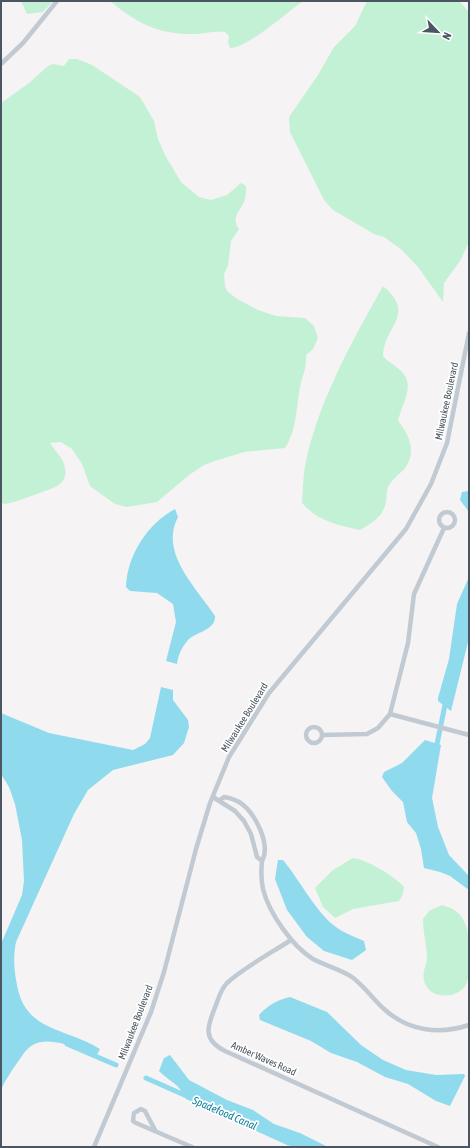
<svg xmlns="http://www.w3.org/2000/svg" width="470" height="1148" font-family="'Asap Condensed',sans-serif">
	<style>
		.green { fill: #c3f1d5 }
		.water { fill: #90daee }
		.lines { fill: none; stroke-linecap: round; stroke-linejoin: round }
		.canal { stroke: #90daee; stroke-width: 5 }
		.minor { stroke: #c1cad2; stroke-width: 4.5 }
		.labels { text-anchor: middle; stroke-width: 3.5; stroke-linejoin: round; paint-order: stroke }
		.street-label { font-size: 10px; fill: #4a5661; stroke: #fff }
		.water-label { font-size: 11px; font-style: italic; fill: #0c7c9b; stroke: #fff }
	</style>
	<rect width="100%" height="100%" fill="#f5f3f3"/>
	<!-- green -->
	<path class="green" d="M21 1H53L43 12 27 14Z
		M110 1H303C286 13 249 47 230 48L228 42 229 36 225 32C215 30 204 34 194 34 160 35 136 23 110 1Z
		M367 1H459L469 12V242L460 261 444 283 443 302 418 267 402 250 384 237 374 234 333 210 324 200 290 132 289 117 318 75 334 47 355 26Z
		M69 59H77L92 65 140 97 154 121 158 139 165 155 181 182 199 197 211 200 227 195 241 183 246 186C246 190 246 195 245 199 241 212 230 216 239 229L231 241 228 265 224 274 225 286 227 291 237 299 258 310 276 316 305 318 314 326 318 338 313 349 306 355C307 364 304 373 301 382 296 404 298 428 285 448L244 452 215 461 204 465 189 475 157 502 127 507 115 504 90 486 82 464 72 449 61 442 50 443C54 450 61 456 64 464 71 486 51 488 37 494 25 498 17 502 4 504L1 502V103L29 83 48 66 53 64 64 66Z
		M383 286C417 315 384 325 383 356 389 363 397 366 403 373 415 387 401 406 398 421 409 434 417 452 405 468 400 474 391 480 388 487 386 491 387 498 386 502 383 517 372 523 360 530 337 525 318 521 302 503 303 490 303 474 306 461 320 398 352 342 383 286Z
		M353 858C366 859 396 877 404 887L403 894 399 901 353 909 335 918 323 907 315 888 333 870Z
		M442 905C470 912 469 935 469 959 469 968 470 978 465 986 456 1000 427 999 424 980 422 973 426 966 427 959 427 946 423 933 423 919L429 911Z"/>
	<!-- water -->
	<path class="water" d="M469 491V512L460 500 462 492Z
		M175 509 178 517C159 553 196 587 215 616 216 630 196 632 188 640 182 647 178 655 177 664L166 661 176 622 173 604 157 593 130 591 126 587C127 556 147 524 175 509Z
		M469 577V638L451 711 438 701V698L449 659 457 604Z
		M161 687 173 690V700L188 720 189 727 184 743 173 755 113 770 88 790 74 814 16 942C13 957 14 970 17 985 25 1032 67 1028 100 1049L96 1057C79 1049 49 1034 31 1046 25 1050 21 1058 17 1063 11 1072 5 1080 1 1090V944L22 895 24 881 22 840 15 804 9 787 1 774V713L49 733 133 750 145 744 150 738Z
		M425 740 441 745 432 798 438 827 449 855 469 876V890L450 876 440 872 424 868 421 849 416 833 407 822 403 802 392 791 382 777 384 772 402 763Z
		M278 860H283C299 879 317 914 336 927 344 933 355 937 364 941L366 950 352 960 324 951 307 937 287 910 275 879Z
		M290 997 327 1012 361 1045 383 1060 406 1070 436 1075 464 1074 465 1076 450 1106 436 1101 408 1084 385 1077 357 1062 331 1053 311 1041 260 1020 259 1015C268 1005 277 1000 290 997Z
		M170 1055 189 1080 227 1100 253 1110 274 1124 300 1133 328 1147H294L287 1145 186 1099C178 1082 171 1083 159 1071L164 1058Z"/>
	<g class="lines">
		<!-- canal -->
		<path class="canal" d="M436 749 446 700
			M67 1044 116 1065
			M146 1078 189 1097"/>
		<!-- minor -->
		<path class="minor" d="M1 64 23 43 57 1
			M439 520a8 8 0 1 1 16 0a8 8 0 1 1-16 0Z
			M390 714 469 735
			M306 735a8 8 0 1 1 16 0a8 8 0 1 1-16 0Z
			M322 735 367 734 378 728 390 714 408 643 414 594 444 528
			M213 797 235 811 244 821 251 834 257 857 262 861C271 845 256 815 242 804 237 800 230 798 224 797L220 800
			M262 861C261 871 261 880 263 889 269 913 292 946 313 959 326 966 340 969 352 977 364 986 373 999 384 1009 408 1031 439 1035 469 1025
			M291 940C271 953 243 968 227 983 221 989 219 997 216 1005 208 1025 201 1039 225 1051L438 1147
			M155 1130 145 1111 141 1109 134 1113 133 1121 136 1123 192 1147
			M94 1147 151 1012 164 972 196 849 210 803 229 757 269 693 406 529 431 484 447 443 469 333"/>
	</g>
	<g class="labels">
		<!-- street labels -->
		<g class="street-label">
			<text transform="translate(446 401) rotate(-78)" y="4">Milwaukee Boulevard</text>
			<text transform="translate(244 717) rotate(-58)" y="4">Milwaukee Boulevard</text>
			<text transform="translate(135 1022) rotate(-69)" y="4">Milwaukee Boulevard</text>
			<text transform="translate(264 1058) rotate(24)" y="4">Amber Waves Road</text>
		</g>
		<!-- water labels -->
		<g class="water-label">
			<text transform="translate(225 1113) rotate(23)" y="4">Spadefood Canal</text>
		</g>
	</g>
	<!-- border -->
	<rect width="470" height="1148" fill="none" stroke="#4a5661" stroke-width="4"/>
	<!-- north arrow -->
	<g transform="translate(438 32) rotate(115)" stroke="#ffffff" stroke-width="3" paint-order="stroke">
	<path d="M0-3L7 15L0 10L-7 15Z" fill="#4a5661"/>
	<text y="-6" font-size="11" font-weight="bold" text-anchor="middle" fill="#4a5661">N</text>
	</g>
</svg>
